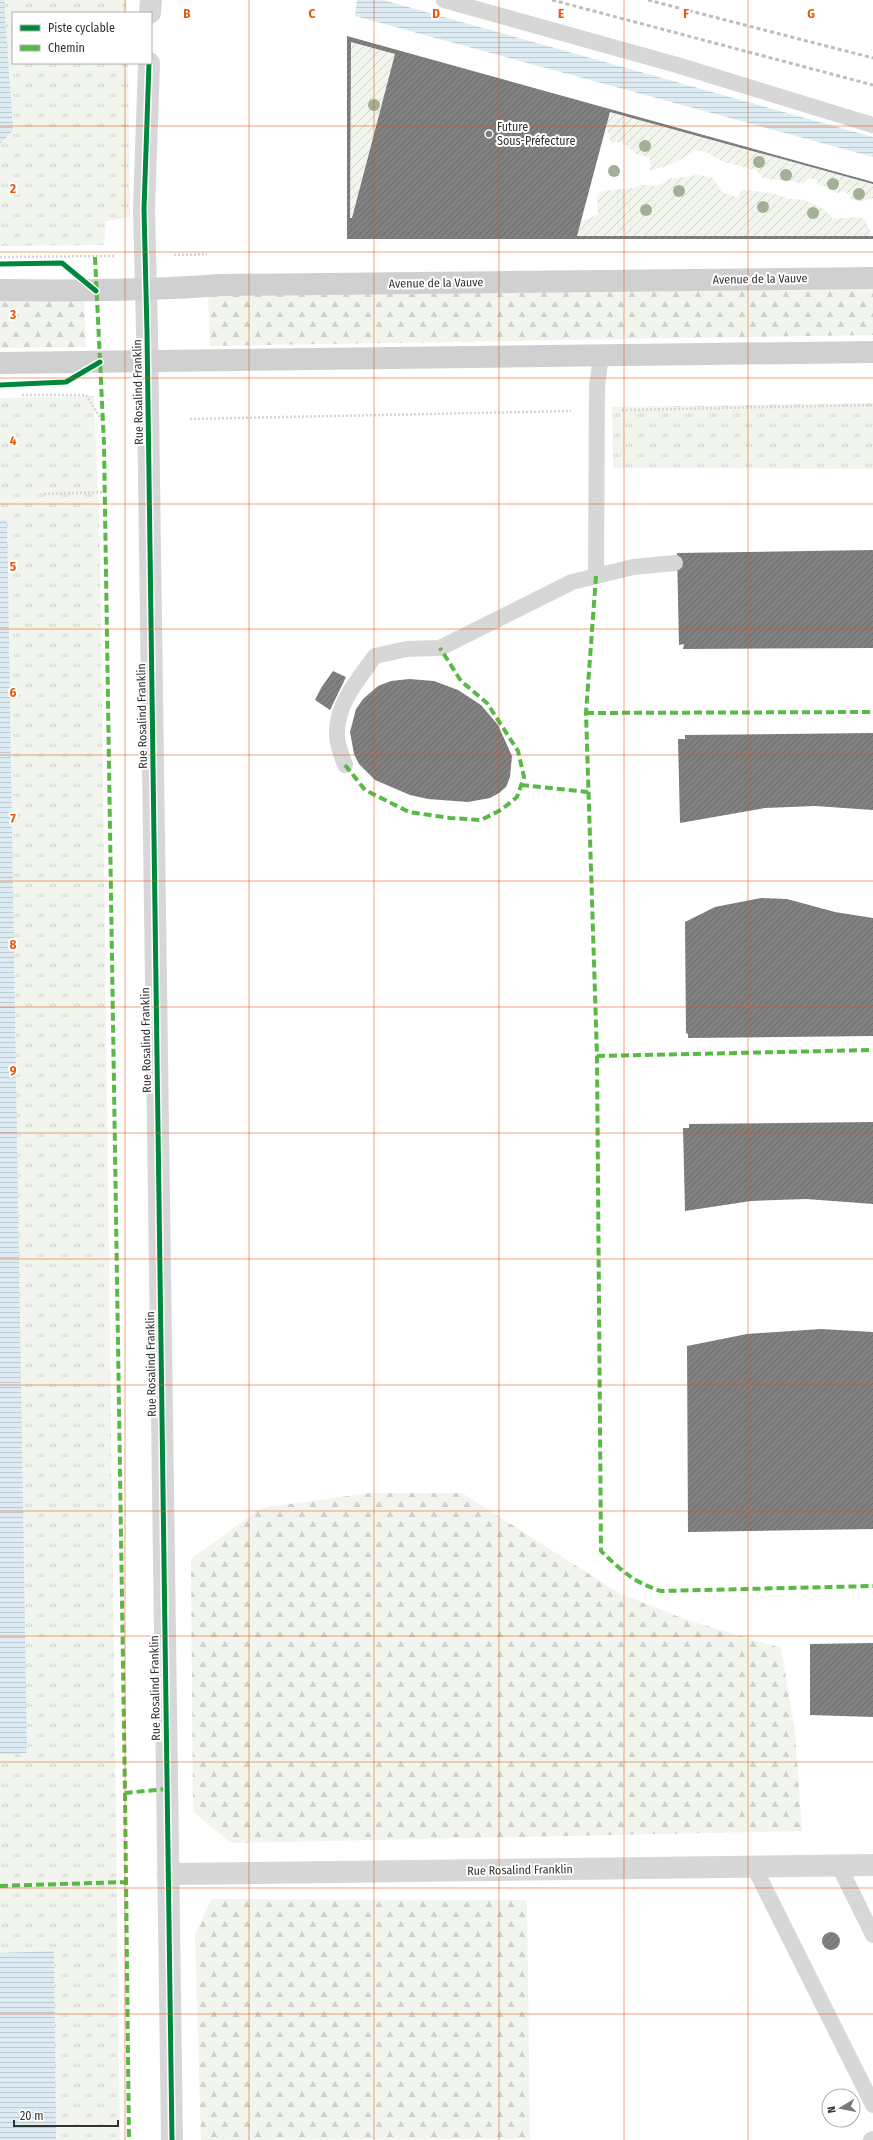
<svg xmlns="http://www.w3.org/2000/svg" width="873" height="2140" font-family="'Fira Sans Condensed',sans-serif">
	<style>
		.grass { fill: url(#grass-tufts) }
		.forest { fill: url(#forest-firs) }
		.garden { fill: url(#garden-furrows) }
		.water { fill: url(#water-rules) }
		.building { fill: url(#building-hatch); fill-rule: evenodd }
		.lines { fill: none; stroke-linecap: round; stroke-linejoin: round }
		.path { stroke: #d6d6d6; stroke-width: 2.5; stroke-dasharray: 2 2; stroke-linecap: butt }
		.service { stroke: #d7d7d7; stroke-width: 16 }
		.minor { stroke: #d7d7d7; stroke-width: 22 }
		.secondary { stroke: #d0d0d0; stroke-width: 22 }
		.rail { stroke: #bebebe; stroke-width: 3; stroke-dasharray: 4 3; stroke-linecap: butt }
		.quiet { stroke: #58b947; stroke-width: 4; stroke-dasharray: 8 4; stroke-linecap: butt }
		.cycleway-casing { stroke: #fff; stroke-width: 8 }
		.cycleway { stroke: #00873e; stroke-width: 5 }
		.tree { fill: #a2b095 }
		.grid { fill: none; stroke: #e8590c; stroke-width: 1; stroke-opacity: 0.55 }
		.poi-dot { fill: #7a7a7a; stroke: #fff; stroke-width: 1.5 }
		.labels { text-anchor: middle; stroke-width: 4; stroke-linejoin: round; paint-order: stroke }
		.poi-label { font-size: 12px; fill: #333; stroke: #fff; text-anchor: start }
		.street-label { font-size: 12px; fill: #333; stroke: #fff }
		.grid-label { font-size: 13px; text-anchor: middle; font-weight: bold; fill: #e8590c; stroke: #fff; stroke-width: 4; stroke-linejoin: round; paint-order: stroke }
	</style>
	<defs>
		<pattern id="grass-tufts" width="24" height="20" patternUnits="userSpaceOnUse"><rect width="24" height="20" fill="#f1f5ed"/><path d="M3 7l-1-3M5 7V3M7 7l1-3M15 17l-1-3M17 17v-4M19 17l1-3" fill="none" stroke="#cfd2cc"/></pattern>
		<pattern id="forest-firs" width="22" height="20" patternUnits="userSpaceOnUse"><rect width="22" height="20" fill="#f1f5ed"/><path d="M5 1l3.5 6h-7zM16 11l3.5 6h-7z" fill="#cfd2cc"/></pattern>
		<pattern id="garden-furrows" width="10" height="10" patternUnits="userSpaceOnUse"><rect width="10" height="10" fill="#f1f5ed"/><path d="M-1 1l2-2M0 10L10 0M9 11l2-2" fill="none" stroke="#cfd2cc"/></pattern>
		<pattern id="water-rules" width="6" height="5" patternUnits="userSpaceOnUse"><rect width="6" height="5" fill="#ddebf3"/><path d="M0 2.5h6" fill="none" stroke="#becad1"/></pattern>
		<pattern id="building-hatch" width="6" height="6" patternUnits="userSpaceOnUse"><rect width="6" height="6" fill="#818181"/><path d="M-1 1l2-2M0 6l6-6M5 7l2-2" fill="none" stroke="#6a6a6a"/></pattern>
	</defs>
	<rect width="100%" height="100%" fill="#fff"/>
	<!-- grass -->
	<path class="grass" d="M0 0H127V13H13V63H128L130 217 106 221 104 245 0 246Z
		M94 396 100 544 120 2140H0V398Z
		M873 403V469L613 468 612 407Z"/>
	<!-- forest -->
	<path class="forest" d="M873 287V335L210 346 208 295Z
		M84 297 86 347 0 348V298Z
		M369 1493H462L619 1593 687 1620 781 1648 795 1732 802 1831 231 1843 193 1812 191 1559 261 1508Z
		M211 1899 527 1900 530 2139 201 2140 195 1935Z"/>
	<!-- garden -->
	<path class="garden" d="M351 42 395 54 352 218H350Z
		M610 112 873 184V198L862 202 852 200 846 191 837 193 818 184 816 180 809 178 803 184C789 180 777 180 763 178L756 170 723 162 706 152 696 150C682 159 667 168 650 170V158L637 154 622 142 611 143 606 126Z
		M698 175 713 178C721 190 722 195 738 197L742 189C754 192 780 192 787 199 803 197 824 206 833 219L858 217 865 220 872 236H577L580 222 598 215 597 198 602 191 633 188 641 185 658 186 669 179Z"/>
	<!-- water -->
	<path class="water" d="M0 0H4L13 130 0 144Z
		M357 0H383L873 137V157L355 16Z
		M0 520H7L27 1753 0 1754Z
		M54 1951 56 2140H0V1953Z"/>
	<!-- building -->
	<path class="building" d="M347 36 873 182V184L610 112 577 236H873V239H347ZM351 42 395 54 352 218H350Z
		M873 550V648L683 649 684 644 679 645 677 553Z
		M333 671 346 677 330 710 315 700 321 688Z
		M409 679 434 681 458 690 481 705 498 725 512 756 510 777 506 787 499 793 490 798 468 802 428 799 410 795 375 780 359 764 354 754 350 732 356 709 363 699 378 686 391 681Z
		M873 733V810L815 806 765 808 680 823 678 739H685V735Z
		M761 898 787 899 835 912 873 918V1036L688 1038V1034L686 1033 685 922 715 907Z
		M873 1122V1204L806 1199 751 1201 685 1211 683 1128H689V1124Z
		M821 1329 873 1332V1529L688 1532 687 1346 747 1334Z
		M873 1643V1717L810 1715V1644Z
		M822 1941a9 9 0 1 1 18 0a9 9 0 1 1-18 0Z"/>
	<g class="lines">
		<!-- path -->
		<path class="path" d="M174 255 207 254
			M0 257 115 256
			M22 395H86L103 422
			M622 410 873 405
			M190 419 571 411
			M44 494 105 492"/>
		<!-- service -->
		<path class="service" d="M444 0 677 65 873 125
			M596 576 597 386 601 356
			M345 765C342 756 337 745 337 735 336 704 358 680 375 656L407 649 440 648 572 582 633 567 675 563
			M839 1866 873 1935
			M754 1867 873 2105
			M871 2140 873 2139"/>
		<!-- minor -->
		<path class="minor" d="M150 13 151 0
			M149 63 144 209 147 332 172 2140
			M168 1874 873 1865"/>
		<!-- secondary -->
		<path class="secondary" d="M0 290C74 291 147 291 220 285L873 278
			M0 363 873 352"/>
		<!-- rail -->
		<path class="rail" d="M552 0 873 85
			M648 0 873 58"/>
		<!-- quiet -->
		<path class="quiet" d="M95 257 104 444 125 1793 166 1789
			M596 576 586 713 597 1056 601 1551C622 1571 633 1582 661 1591L873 1586
			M586 713 873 712
			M345 765 365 790 409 812 450 818 481 820 501 810 517 797 524 777 518 751 487 703 461 681 440 648
			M521 785 588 792
			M597 1056 873 1050
			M125 1793 129 2140
			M0 1886 126 1882"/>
		<defs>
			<path id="cycleway" d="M149 63 144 209 147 332 172 2140
				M0 264 62 263 96 291
				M0 385 66 382 100 362"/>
		</defs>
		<!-- cycleway casing -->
		<use href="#cycleway" class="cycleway-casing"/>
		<!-- cycleway -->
		<use href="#cycleway" class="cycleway"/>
	</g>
	<!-- trees -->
	<g class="tree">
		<circle cx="374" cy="105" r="6"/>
		<circle cx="645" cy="146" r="6"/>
		<circle cx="759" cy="162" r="6"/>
		<circle cx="614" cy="171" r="6"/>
		<circle cx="786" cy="175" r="6"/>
		<circle cx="833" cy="184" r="6"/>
		<circle cx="679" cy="191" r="6"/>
		<circle cx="859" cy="194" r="6"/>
		<circle cx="763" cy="207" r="6"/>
		<circle cx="646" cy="210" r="6"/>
		<circle cx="813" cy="213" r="6"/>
	</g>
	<!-- grid -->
	<path class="grid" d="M125 0V13M249 0V2140M374 0V2140M499 0V2140M624 0V2140M748 0V2140M125 63V2140M0 126H873M0 252H873M0 378H873M0 504H873M0 629H873M0 755H873M0 881H873M0 1007H873M0 1133H873M0 1259H873M0 1385H873M0 1511H873M0 1636H873M0 1762H873M0 1888H873M0 2014H873"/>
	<!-- markers -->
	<circle class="poi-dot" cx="489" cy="134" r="4"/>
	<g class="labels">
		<!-- poi labels -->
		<g class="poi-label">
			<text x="497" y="131">Future<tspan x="497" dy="14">Sous-Préfecture</tspan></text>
		</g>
		<!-- street labels -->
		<g class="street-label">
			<text transform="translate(760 279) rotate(-1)" y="4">Avenue de la Vauve</text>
			<text transform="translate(436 283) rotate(-1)" y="4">Avenue de la Vauve</text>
			<text transform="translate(138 392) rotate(-91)" y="4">Rue Rosalind Franklin</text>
			<text transform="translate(142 716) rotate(-91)" y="4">Rue Rosalind Franklin</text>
			<text transform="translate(146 1040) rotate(-91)" y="4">Rue Rosalind Franklin</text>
			<text transform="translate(151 1364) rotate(-91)" y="4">Rue Rosalind Franklin</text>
			<text transform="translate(155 1688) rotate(-91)" y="4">Rue Rosalind Franklin</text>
			<text transform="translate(520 1870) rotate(-1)" y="4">Rue Rosalind Franklin</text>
		</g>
	</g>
	<g class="grid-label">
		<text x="187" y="18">B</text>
		<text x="312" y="18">C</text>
		<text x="436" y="18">D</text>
		<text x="561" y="18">E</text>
		<text x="686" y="18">F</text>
		<text x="811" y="18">G</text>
		<text x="13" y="193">2</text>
		<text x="13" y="319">3</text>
		<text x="13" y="445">4</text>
		<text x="13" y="571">5</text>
		<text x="13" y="697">6</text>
		<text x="13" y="823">7</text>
		<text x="13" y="949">8</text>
		<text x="13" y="1075">9</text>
	</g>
	<!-- legend -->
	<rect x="12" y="12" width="140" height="52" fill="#ffffff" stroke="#adadad"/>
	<rect x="20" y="25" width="20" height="6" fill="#00873e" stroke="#adadad"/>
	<text x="48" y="32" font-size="12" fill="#333333">Piste cyclable</text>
	<rect x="20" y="45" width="20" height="6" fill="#58b947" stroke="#adadad"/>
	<text x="48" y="52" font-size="12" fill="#333333">Chemin</text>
	<!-- north arrow -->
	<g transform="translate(841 2108) rotate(260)"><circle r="19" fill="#ffffff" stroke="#adadad"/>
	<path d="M0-3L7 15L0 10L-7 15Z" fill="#7a7a7a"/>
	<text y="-6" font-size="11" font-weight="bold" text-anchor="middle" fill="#333333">N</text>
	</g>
	<!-- scale -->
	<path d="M14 2120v6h104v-6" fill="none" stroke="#333333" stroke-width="2"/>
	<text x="20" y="2120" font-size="12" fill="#333333" stroke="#ffffff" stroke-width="3" paint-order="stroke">20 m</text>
</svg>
